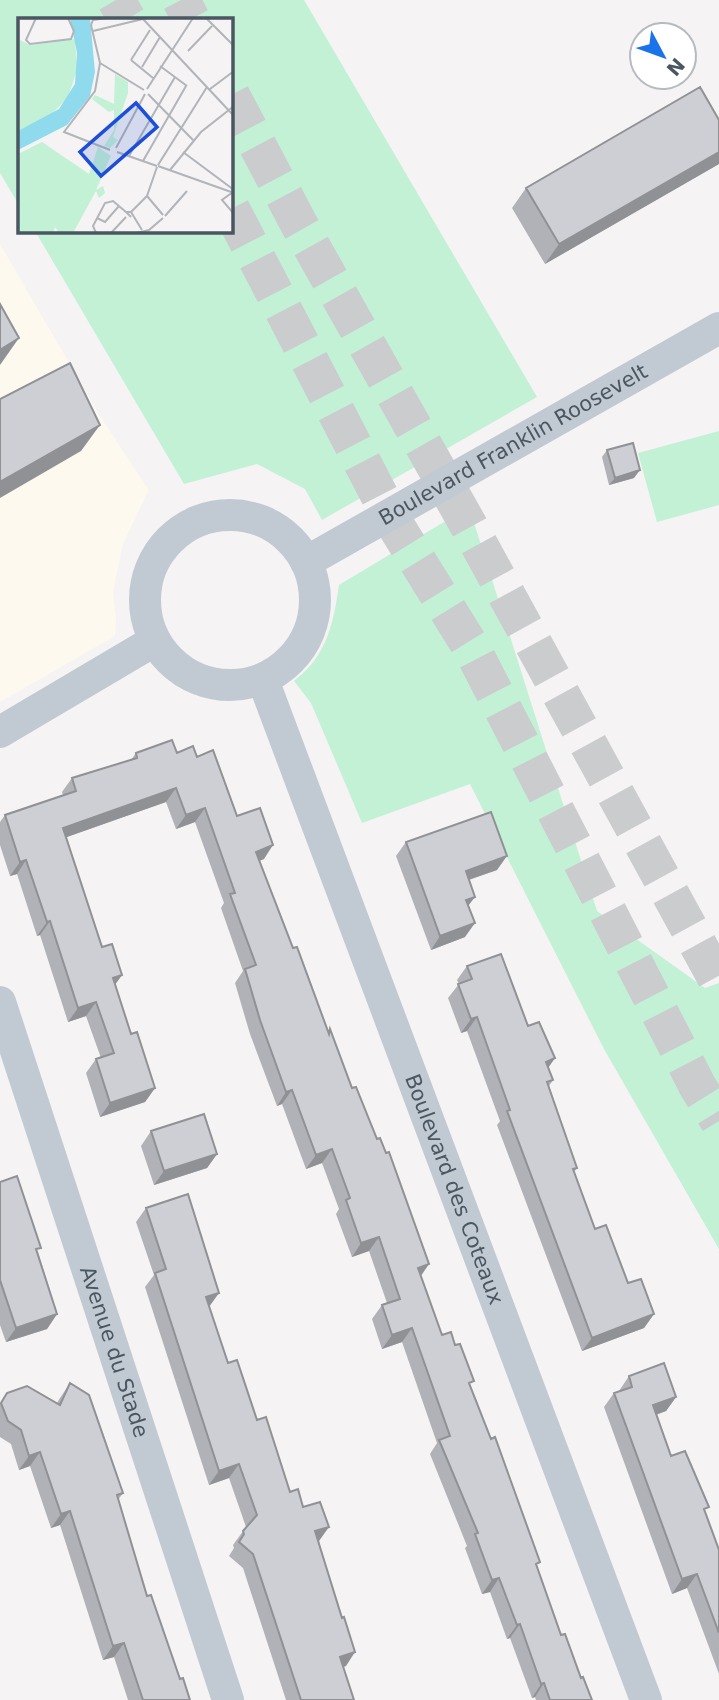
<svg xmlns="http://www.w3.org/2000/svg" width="719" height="1700" font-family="'DejaVu Sans',sans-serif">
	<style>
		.commercial { fill: #fdf9ef }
		.green { fill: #c3f1d5 }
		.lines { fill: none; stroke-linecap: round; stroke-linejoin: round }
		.motorway-tunnel { stroke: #caccce; stroke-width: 38; stroke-dasharray: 38 19; stroke-linecap: butt }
		.minor { stroke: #c1cad2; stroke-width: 32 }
		.wall { fill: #b0b2b7 }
		.shaded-wall { fill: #909195 }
		.building { fill: #cdcfd5; stroke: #909195; stroke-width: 2 }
		.labels { text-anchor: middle; stroke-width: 6; stroke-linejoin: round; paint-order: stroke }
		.street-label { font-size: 21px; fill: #4a5661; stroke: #fff }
		.inset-road { fill: none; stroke: #b1b4b9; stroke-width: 2 }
		.view { fill: #1d4ed8; fill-opacity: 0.15; stroke: #1d4ed8; stroke-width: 3.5 }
		.inset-edge { fill: none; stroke: #4a5661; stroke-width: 3.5 }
	</style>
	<rect width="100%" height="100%" fill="#f5f3f3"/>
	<!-- commercial -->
	<path class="commercial" d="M0 244 102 419 149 490 123 544 113 592 116 618 115 636 0 702Z"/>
	<!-- green -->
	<path class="green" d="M0 0H304L537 397 322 520 305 489 257 464 184 484 35 231H231V19H19V205L0 173Z
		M719 431V505L657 522 638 453Z
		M469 507 597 911 705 988 719 983V1249L604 1049 470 784 362 823 311 703 294 681C301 675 309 668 314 661 331 638 335 612 339 585Z"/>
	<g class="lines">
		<!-- motorway-tunnel -->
		<path class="motorway-tunnel" d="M116 0 127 19
			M181 0 191 19
			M231 95 300 226 465 519 719 983
			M231 209 391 518 472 649 698 1087 719 1121"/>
		<!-- minor -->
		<g class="minor">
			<circle cx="230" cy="600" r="85"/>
			<path id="s1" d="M306 562 719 328"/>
			<path id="s2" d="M263 680 646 1700"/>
			<path d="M0 732 154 641"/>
			<path id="s3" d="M0 1002 228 1700"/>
		</g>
	</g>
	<!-- wall -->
	<path class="wall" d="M719 164 545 264 512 208 526 188Z
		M607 450 634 478 609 485 602 457Z
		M136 753H177L197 757 237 816 264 859 259 861 293 948 328 1033 330 1029 352 1088 429 1264 421 1276 442 1335 470 1386 537 1567 561 1635 592 1700H536L535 1697 532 1698 510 1638 507 1639 490 1592 482 1594 465 1548 467 1546 430 1454 437 1443 402 1342 382 1349 372 1319 382 1305 387 1303 369 1251 352 1257 336 1214 339 1209 322 1163 306 1169 282 1104 277 1106 250 1034 235 983 243 971 221 908 224 903 195 822 176 829 166 802 66 837 102 947 122 975 115 984 131 1034 155 1088 145 1102 100 1117 86 1073 96 1059 101 1058 86 1016 68 1022 40 935 37 936 17 874 10 876 0 845V822L5 815 63 795 62 792 72 778 131 760Z
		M406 842 497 870 469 880 468 906 465 937 431 950 396 856Z
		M467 966 528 1026 555 1058 548 1068 553 1080 549 1086 577 1168 574 1172 595 1229 628 1283 654 1314 644 1328 582 1351 497 1125 500 1121 467 1031 461 1033 448 998 459 984 457 980Z
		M151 1131 217 1154 207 1168 154 1185 141 1146Z
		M0 1182 38 1252 57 1314 47 1329 6 1342 0 1325Z
		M146 1208 209 1306 228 1363 257 1420 290 1492 303 1507 319 1541 346 1666 343 1667 354 1700H286L243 1568 229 1556 234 1548 233 1545 246 1527 229 1478 209 1485 145 1287 154 1275 136 1222Z
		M629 1376 676 1397 666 1411 656 1415 671 1456 705 1512 719 1550V1674L687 1588 672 1594 604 1407 614 1393 619 1391Z
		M70 1383 123 1493 118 1500 147 1596 180 1679 190 1700H128L114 1657 103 1660 60 1525 51 1528 30 1466 19 1470 11 1444 0 1437V1403L7 1393 57 1403 60 1398Z"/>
	<!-- shaded-wall -->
	<path class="shaded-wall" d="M719 152V164L545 264 559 244Z
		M19 338 0 365V350Z
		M100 425 81 451 0 498V482Z
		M640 470 634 478 609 485 615 478Z
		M176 788 166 802 53 842 63 828Z
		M205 808 195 822 176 829 186 815Z
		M273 845 264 859 246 866 256 852Z
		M507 856 497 870 456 884 466 871Z
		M26 860 17 874 10 876 20 862Z
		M475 897 465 910 466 900Z
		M50 921 40 935 37 936 47 922Z
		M475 923 465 937 431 950 440 936Z
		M122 975 112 989 113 978Z
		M96 1002 86 1016 68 1022 78 1008Z
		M477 1017 467 1031 461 1033 471 1019Z
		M555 1058 545 1072 546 1062Z
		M155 1088 145 1102 100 1117 110 1103Z
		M292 1090 282 1104 277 1106 286 1092Z
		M332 1149 322 1163 306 1169 316 1155Z
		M217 1154 207 1168 154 1185 164 1171Z
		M379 1237 369 1251 352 1257 361 1243Z
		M429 1264 419 1278 418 1268Z
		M219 1293 209 1307 206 1297Z
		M57 1314 47 1329 6 1342 16 1328Z
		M654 1314 644 1328 582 1351 592 1338Z
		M412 1328 402 1342 382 1349 392 1335Z
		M676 1397 666 1411 643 1419 653 1405Z
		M40 1452 30 1466 19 1470 29 1456Z
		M239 1464 229 1478 209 1485 219 1471Z
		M70 1511 60 1525 51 1528 61 1514Z
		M329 1527 319 1541 305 1545 315 1531Z
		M697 1574 687 1588 672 1594 682 1579Z
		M499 1578 490 1592 482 1594 492 1580Z
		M520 1624 510 1638 507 1639 517 1625Z
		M124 1643 114 1657 103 1660 113 1646Z
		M355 1652 346 1666 330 1671 340 1657Z
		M544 1683 535 1697 532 1698 541 1684Z"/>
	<!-- building -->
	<path class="building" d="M700 87 719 120V152L559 244 526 188Z
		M0 304 19 338 0 350Z
		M70 363 100 425 0 482V399Z
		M633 443 640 470 615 478 607 450Z
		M172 740 177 753 193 746 197 757 213 750 237 816 260 808 273 845 256 852 293 948 297 947 329 1034 330 1029 352 1088 356 1087 377 1139 380 1138 386 1153 389 1152 429 1264 418 1268 442 1335 451 1332 455 1345 460 1344 474 1381 469 1383 491 1439 495 1437 540 1562 536 1564 561 1635 565 1634 581 1678 583 1677 592 1700H550L544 1683 541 1684 520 1624 517 1625 499 1578 492 1580 475 1534 478 1533 439 1440 450 1436 412 1328 392 1335 382 1305 400 1299 379 1237 361 1243 346 1200 350 1198 332 1149 316 1155 292 1090 286 1092 260 1020 245 969 256 965 230 894 235 893 205 808 186 815 176 788 63 828 102 947 112 944 122 975 113 978 131 1034 137 1032 155 1088 110 1103 96 1059 114 1053 96 1002 78 1008 50 921 47 922 26 860 20 862 5 815 76 791 72 778 137 758 136 753Z
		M491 812 507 856 466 871 475 897 466 900 475 923 440 936 406 842Z
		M501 954 528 1026 539 1022 555 1058 546 1062 553 1080 547 1082 577 1168 573 1169 595 1229 606 1225 628 1283 641 1279 654 1314 592 1338 507 1111 510 1110 477 1017 471 1019 458 984 472 979 467 966Z
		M204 1114 217 1154 164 1171 151 1131Z
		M17 1176 41 1248 36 1249 57 1314 16 1328 0 1280V1182Z
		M188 1194 219 1293 206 1297 228 1363 237 1360 257 1420 266 1417 290 1492 298 1489 303 1507 320 1502 329 1527 315 1531 342 1618 344 1617 355 1652 340 1657 354 1700H301L253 1554 239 1542 244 1534 243 1531 257 1515 239 1464 219 1471 155 1273 166 1269 146 1208Z
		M664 1363 676 1397 653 1405 671 1456 685 1451 709 1507 704 1509 719 1550V1633L697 1574 682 1579 614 1393 632 1387 629 1376Z
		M70 1383 89 1395 123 1493 117 1495 147 1596 151 1595 180 1679 183 1678 190 1700H143L124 1643 113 1646 70 1511 61 1514 40 1452 29 1456 21 1430 8 1421 1 1403 7 1393 27 1386 60 1405Z"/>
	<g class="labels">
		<!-- street labels -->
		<g class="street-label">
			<text dy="7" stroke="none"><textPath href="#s1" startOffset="238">Boulevard Franklin Roosevelt</textPath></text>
			<text dy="7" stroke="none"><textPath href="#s2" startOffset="544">Boulevard des Coteaux</textPath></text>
			<text dy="7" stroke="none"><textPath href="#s3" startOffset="368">Avenue du Stade</textPath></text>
		</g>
	</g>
	<!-- overview -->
	<g transform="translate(18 18)">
		<rect width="215" height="215" fill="#f5f3f3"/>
		<path d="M57 21 59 52 50 79 32 98 0 113 2 22 12 27ZM97 56 110 64V75L95 119 100 122 92 130 86 128 96 112V92L91 94 74 81 77 77 96 86ZM24 124 71 156 80 129 93 138 78 172 85 168 87 175 81 180 78 173 55 215H41L37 209 35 215H0V136Z" fill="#c3f1d5"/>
		<path d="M52 0H72L77 54 72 78 49 107 0 132V113L41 91 57 66 59 35Z" fill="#90daee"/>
		<path class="inset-road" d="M18 0 8 22 12 26 53 21 56 13 50 0M89 0 75 2 73 7 82 45 77 73 46 114 92 132M188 0 216 28M125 1 216 98M75 13 129 0M170 33 194 8M113 42 132 12M113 42 135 60M82 45 126 72M142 48 169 68M124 49 142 19M129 71 175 0M192 71 216 53M130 76 175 122M98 130 127 76M99 134 139 148M165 134 216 172M111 138 157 59M125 143 168 68M140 147 189 69M140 148 216 175M139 149 129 178 145 197M152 152 183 114 216 88M215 174 204 182 216 196M113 194 129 178M147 198 169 173M113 199 108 194H113L124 212M79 200 87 204 101 188M78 215 75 208 87 185 95 183 108 194M93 215 108 199M119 215 131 212 145 200"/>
		<path class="view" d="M118 85 139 109 83 158 62 134Z"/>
		<rect width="215" height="215" class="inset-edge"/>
	</g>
	<!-- north arrow -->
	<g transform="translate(663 56) rotate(131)"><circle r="33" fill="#ffffff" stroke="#b7bbc0" stroke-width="2"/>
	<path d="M0-5L12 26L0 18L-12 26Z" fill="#1a73e8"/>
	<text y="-10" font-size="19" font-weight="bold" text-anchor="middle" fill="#4a5661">N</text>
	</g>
</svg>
